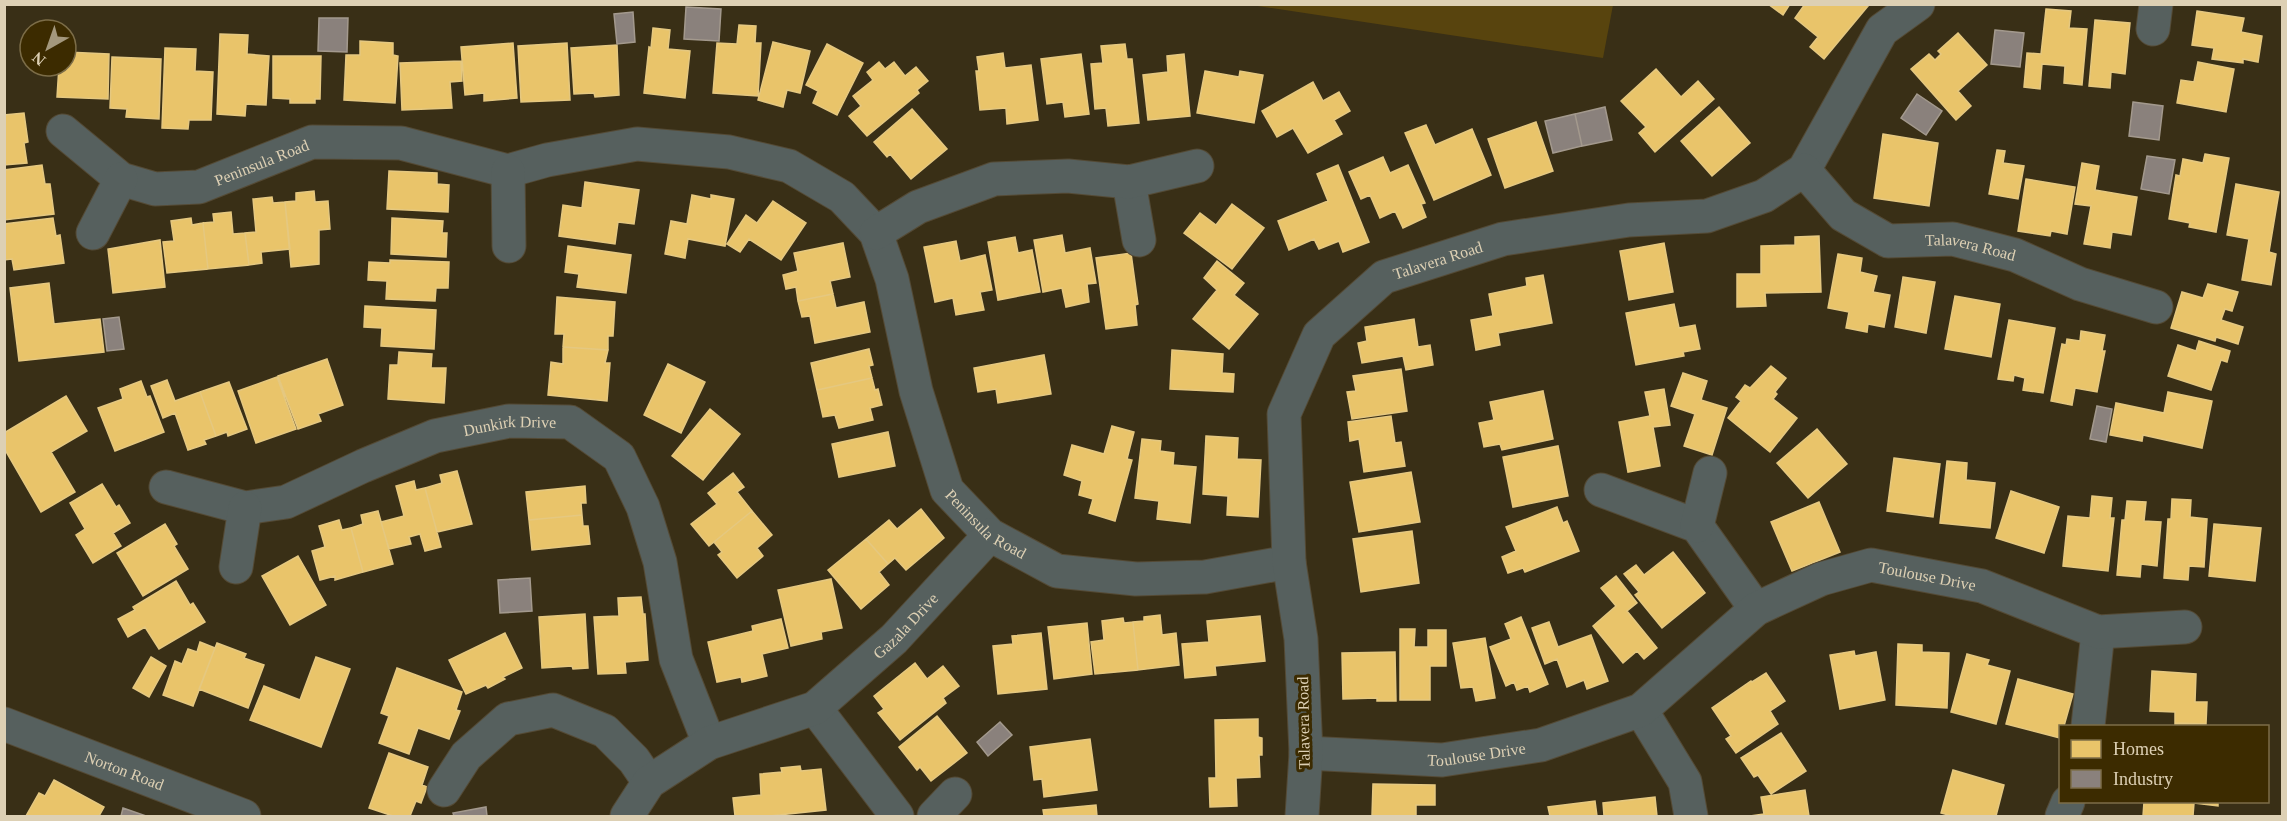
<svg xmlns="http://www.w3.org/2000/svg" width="2287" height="821" font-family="Georgia,serif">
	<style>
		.green { fill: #58440e }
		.homes { fill: #e9c46a; stroke: #e5c880; stroke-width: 1.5 }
		.industry { fill: #8a817c; stroke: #a3998d; stroke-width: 1.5 }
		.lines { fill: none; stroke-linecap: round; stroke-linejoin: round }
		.minor-casing { stroke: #544a35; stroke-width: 35 }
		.minor { stroke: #56605e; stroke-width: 33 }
		.labels { text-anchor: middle; stroke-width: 6; stroke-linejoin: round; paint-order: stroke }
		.street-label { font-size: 16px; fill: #ddd0b4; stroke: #3c2b00 }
	</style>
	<rect width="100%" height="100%" fill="#392f16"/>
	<!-- green -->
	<path class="green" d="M1251 5 1613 4V5L1603 58Z"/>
	<!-- homes -->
	<path class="homes" d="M1768 4H1790L1783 15Z
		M1805 4H1866L1868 6 1824 59 1810 47 1818 37 1795 18Z
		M2046 9 2071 11 2069 28 2087 29 2082 85 2064 83 2065 66 2042 64 2040 89 2024 87 2027 53 2041 54Z
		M2197 11 2244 18 2241 32 2262 36 2258 62 2243 59V63L2212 59 2214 48 2192 45Z
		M2095 20 2130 23 2125 74 2111 72 2110 88 2089 86Z
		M739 25 756 26 755 43H761L758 96 713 93 717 43 737 44Z
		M653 28 670 30 668 49 690 51 685 98 644 93 649 47 651 48Z
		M1958 33 1987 65 1958 91 1971 106 1956 120 1911 69 1929 54 1935 60 1941 54 1938 51Z
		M220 34 248 35 247 54 269 56 266 105 246 104 245 116 217 114Z
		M360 41 393 43V55L398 56 395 103 344 100 346 55H360Z
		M773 42 810 51 800 93 787 90 783 107 758 100Z
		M513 43 517 98 484 101V93L465 95 461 47Z
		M567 43 570 100 521 102 518 46Z
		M827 44 863 63 837 115 813 103 818 91 806 85Z
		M1125 44 1127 59H1132L1139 123 1108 126 1106 108 1095 109 1091 64 1103 63 1101 46Z
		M617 45 619 95 595 97 594 93 574 94 571 48Z
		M165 48 196 49 195 71 213 72 211 120H189L188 129 162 128Z
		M66 52 109 54 108 99 57 97 59 66H66Z
		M1003 53 1005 68 1031 65 1038 120 1007 124 1006 108 980 110 976 71H979L977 57Z
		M1081 54 1089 114 1065 117 1063 102 1047 104 1041 59Z
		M1184 54 1190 116 1148 120 1143 75 1168 72 1167 56Z
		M273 56H321L320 99H315V103H290V99L273 98Z
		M112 57 161 59 159 119 126 117 127 109 110 108Z
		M461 61 462 81 450 82 452 108 402 110 400 63Z
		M879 62 885 69 894 62 905 76 916 67 928 81 917 90 919 93 867 136 849 116 861 106 853 96 873 80 867 72Z
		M2198 62 2234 69 2226 112 2177 103 2181 80 2194 82Z
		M1656 69 1681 97 1698 81 1714 99 1655 152 1639 133 1646 127 1621 101Z
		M1205 71 1239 77 1240 71 1263 75 1254 123 1197 113Z
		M1313 82 1323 101 1339 92 1350 111 1334 120 1342 134 1308 153 1293 128 1277 137 1262 111Z
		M1719 107 1750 143 1712 176 1681 141Z
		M912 109 947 149 911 179 890 154 887 157 874 142Z
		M24 113 28 142 24 143 27 163 4 165V115Z
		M1536 122 1553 171 1505 188 1488 139Z
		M1426 125 1435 145 1472 129 1491 175 1434 200 1405 133Z
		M1883 134 1938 143 1929 206 1874 198Z
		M1997 150 2005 151 2003 163 2024 166 2018 199 1989 194Z
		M2205 154 2229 158 2216 232 2189 227 2190 223 2169 219 2176 175 2180 176 2183 159 2203 163Z
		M1383 157 1390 173 1408 165 1425 203 1421 204 1426 217 1403 228 1395 211 1380 218 1370 195 1361 199 1349 172Z
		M2082 163 2099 166 2095 190 2137 197 2131 235 2112 232 2110 248 2084 244 2091 206 2075 204Z
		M42 165 45 184H50L54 214 4 220V170Z
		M1338 165 1369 242 1343 252 1339 241 1319 249 1314 239 1289 250 1278 221 1328 201 1317 174Z
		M389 171 437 173V184L449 185 448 212 387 209Z
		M2026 179 2075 187 2067 234 2051 231 2050 236 2018 231Z
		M585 182 639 190 634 224 618 222 615 244 559 236 563 205 582 208Z
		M2236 184 2279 192 2269 252 2276 254 2271 285 2242 280 2249 239 2227 235Z
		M314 191 315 202 328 201 330 229 319 230V264L291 267 285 202 296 201V193Z
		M692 195 711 199V195L734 199 725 246 688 239 685 258 665 254 671 221 687 224Z
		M272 197 273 203 285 202 290 249 261 252 262 263 249 265 245 233 256 232 253 199Z
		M773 201 806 223 781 260 749 239 740 252 727 244 746 215 757 223Z
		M1232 204 1264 228 1232 269 1184 233 1200 213 1216 225Z
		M231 212 233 234 245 233 249 265 208 269 203 223 214 222 213 214Z
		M53 218 56 236 60 235 64 263 14 270 12 259 4 260V224Z
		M191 218 192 225 203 223 208 269 167 273 163 242 174 241 171 221Z
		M392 218 443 221 442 233H447L446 257 391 254Z
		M1062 235 1065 253 1090 248 1096 283 1087 284 1089 302 1066 307 1062 288 1043 292 1034 240Z
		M1819 236 1821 292 1765 293 1766 306 1737 307V274H1761V246L1795 245V237Z
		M1015 237 1018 253 1032 250 1040 292 998 300 988 242Z
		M160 240 165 287 113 293 108 249Z
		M956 241 960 261 985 255 992 290 980 292 984 310 956 315 953 298 935 302 924 247Z
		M843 243 850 277 830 281 833 294 798 301 796 287 786 289 783 275 798 271 794 253Z
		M1664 243 1673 292 1629 300 1620 251Z
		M568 246 631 255 626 293 577 287 579 274 565 272Z
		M1131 253 1138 304 1135 305 1137 325 1106 329 1096 258Z
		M1838 254 1862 258 1860 272 1877 276 1873 292 1890 295 1884 327 1868 324 1867 332 1846 328 1849 312 1828 308Z
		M390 260 449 262 448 288H436L435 301 386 299 387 281 368 280 369 262 390 263Z
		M1217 261 1244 283 1234 295 1258 314 1229 349 1193 319 1217 290 1204 278Z
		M1543 275 1552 323 1498 333 1500 345 1476 350 1471 320 1493 316 1489 294 1527 286 1526 278Z
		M1903 277 1935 282 1926 333 1895 327Z
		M49 283 54 324 100 319 104 352 19 361 10 288Z
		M2208 284 2238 292 2232 311 2225 309 2221 320 2243 327 2238 344 2216 337 2215 341 2171 328 2182 292 2203 298Z
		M833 294 836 308 864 302 870 332 815 343 810 316 802 317 798 301Z
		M1955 296 2000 304 1991 357 1945 349Z
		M557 297 615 302 613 336H608V350L563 347 564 334H555Z
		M1674 304 1679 328 1695 325 1700 349 1683 352 1684 356 1636 365 1626 313Z
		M365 306 436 310 434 349 381 346 382 328 364 327Z
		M1414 319 1418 347 1430 345 1433 365 1406 370 1403 356 1362 363 1358 343 1367 341 1365 327Z
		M2009 320 2055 328 2043 393 2023 390 2025 378 2014 375 2013 381 1998 379Z
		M2081 331 2105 335 2102 351H2105L2097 392 2075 388 2072 405 2051 401 2062 344 2066 345 2067 339 2080 341Z
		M2199 341 2230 351 2227 362 2221 360 2211 390 2168 376 2178 345 2196 351Z
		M563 347 608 350 605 363H610L607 401 548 395 551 362 563 364Z
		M869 349 873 365 869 366 872 378 817 390 811 363Z
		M1172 350 1223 354 1222 373 1234 374 1233 392 1170 389Z
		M399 352 432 354 431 368H446L444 403 388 399 390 365H398Z
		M1044 355 1051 394 998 403 996 389 978 392 974 368Z
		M327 359 343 405 318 414 321 421 298 429 278 376Z
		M668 364 705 382 681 433 644 415Z
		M1771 366 1786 378 1775 392 1777 394 1773 399 1797 418 1770 452 1728 418 1741 401 1736 397 1745 385 1750 388Z
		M1401 369 1407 411 1352 419 1347 392 1356 391 1353 376Z
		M1683 373 1707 381 1701 400 1727 408 1712 455 1684 446 1695 414 1671 406Z
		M277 377 296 429 256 443 238 391Z
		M872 378 875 390 878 389 882 405 870 408 873 420 839 428 835 415 823 417 817 390Z
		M167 380 175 401 200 392 216 436 204 440 206 444 188 450 175 413 163 418 151 386Z
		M141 381 147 397 150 396 164 432 115 451 98 408 123 399 120 389Z
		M229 382 247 429 228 436 227 432 216 436 200 392Z
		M1664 389 1670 425 1653 427 1660 466 1628 472 1619 422 1650 416 1645 392Z
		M1543 391 1553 439 1502 450 1500 444 1484 447 1479 423 1494 420 1490 402Z
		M2168 392 2212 401 2202 448 2143 435 2142 441 2110 435 2116 403 2164 413Z
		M66 396 87 431 51 452 75 492 41 512 4 448V433Z
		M710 409 740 434 703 480 672 456Z
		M1391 416 1395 443 1401 442 1405 466 1364 472 1359 439 1350 441 1348 422Z
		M1112 426 1134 432 1127 459 1132 460 1115 521 1089 513 1093 499 1079 495 1082 481 1064 475 1072 445 1104 454Z
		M1817 429 1847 464 1808 498 1777 463Z
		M888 432 895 466 839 477 832 444Z
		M1206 436 1238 438 1237 459 1261 460 1258 517 1227 515 1228 496 1203 494Z
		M1142 439 1161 441 1160 451 1174 453 1173 465 1196 467 1190 523 1157 519 1159 501 1135 498Z
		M1558 446 1568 496 1513 507 1503 457Z
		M1894 458 1940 464 1933 517 1887 511Z
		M1947 461 1967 463 1966 480 1995 483 1990 528 1940 523Z
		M457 471 472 524 437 532 425 488 442 483 440 475Z
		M1411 472 1420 522 1359 532 1350 482Z
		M733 473 744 487 737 492 752 511 709 546 691 524 717 504 708 493Z
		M414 481 416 490 425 488 441 547 425 551 420 534 409 537 411 544 389 549 381 522 404 516 396 486Z
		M102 484 116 507 119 505 130 523 113 533 121 546 93 563 76 535 85 529 70 503Z
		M585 486 586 503H581L582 515 529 520 526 492Z
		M2011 491 2059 507 2044 553 1996 538Z
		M2092 496 2112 498 2110 518H2114L2108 571 2063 566 2068 516 2090 518Z
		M2172 499 2191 500 2190 517 2207 519 2204 567 2189 566 2188 580 2164 578 2168 519H2171Z
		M2127 501 2146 502 2144 521 2161 522 2157 566 2141 564 2140 577 2117 575 2122 520H2125Z
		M1819 502 1840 552 1792 571 1771 522Z
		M1557 507 1563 523 1567 521 1579 551 1525 572 1523 568 1508 573 1502 557 1516 551 1506 527Z
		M921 509 944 538 906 570 895 558 888 564 866 539 889 520 897 529Z
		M378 511 393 564 363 572 351 528 363 524 361 515Z
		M752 511 772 535 757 548 763 556 737 578 718 555 722 552 714 542Z
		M582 515 583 526H588L590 544 532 550 529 520Z
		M339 520 342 530 351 528 363 572 335 580V576L320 580 312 551 325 547 319 526Z
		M165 524 177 544 174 546 188 569 143 596 117 553Z
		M2214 524 2261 528 2255 581 2209 576Z
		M1412 531 1419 583 1361 592 1353 539Z
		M866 539 888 564 879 572 889 585 861 609 828 570Z
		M1673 552 1705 593 1662 628 1635 595 1639 592 1624 574 1636 565 1644 575Z
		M298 556 326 605 290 625 262 576Z
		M1616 576 1637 603 1627 611 1657 648 1644 659 1637 651 1623 663 1593 626 1616 606 1601 588Z
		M831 579 842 628 821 632 822 639 791 646 778 590Z
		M176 581 190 605 193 603 205 622 159 649 145 627 128 637 118 619 135 610 133 607Z
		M641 597 643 614H645L648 660 625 662 626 673 598 674 594 617 619 616 618 598Z
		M585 614 588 668 573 669 572 666 542 668 539 617Z
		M1160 615 1162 635 1176 633 1179 665 1138 670 1133 622 1144 621V617Z
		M1260 616 1265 661 1215 666 1216 675 1185 678 1182 644 1209 642 1207 621Z
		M1521 617 1548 684 1530 692 1528 686 1517 690 1514 682 1506 686 1490 647 1511 639 1505 624Z
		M1123 618 1124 623 1133 622 1138 670 1095 674 1091 642 1104 640 1102 621Z
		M781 619 788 648 762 654 767 676 742 682 741 677 717 682 708 642 753 631 752 626Z
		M1549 622 1558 647 1591 635 1608 681 1587 689 1584 680 1567 687 1557 659 1545 664 1532 628Z
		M1087 623 1092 674 1054 679 1048 627Z
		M1400 629H1415L1414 647H1428V630H1446V666H1430V700H1400Z
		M505 633 522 668 503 677 505 679 488 688 486 685 466 694 449 660Z
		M1041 633 1047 689 998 694 993 646 1013 644 1012 636Z
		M1485 638 1495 698 1476 701 1473 687 1461 688 1453 643Z
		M200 642 215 648 193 706 163 695 175 661 182 664 188 649 197 652Z
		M217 643 246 654 244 658 264 665 248 708 199 689Z
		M1898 644 1922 645V652L1949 653 1947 708 1896 705Z
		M1854 651 1855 656 1876 652 1885 700 1840 709 1830 655Z
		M1395 652 1396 701H1377V698L1343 699 1342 653Z
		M1967 654 1989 660 1987 665 2010 671 1996 724 1951 712Z
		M151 657 166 666 149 697 133 688Z
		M316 657 350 669 321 747 250 720 264 686 300 700Z
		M915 663 927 679 943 666 959 686 943 698 946 703 900 740 878 713 884 709 874 696Z
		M397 668 462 692 456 710 460 711 449 739 418 728 409 754 379 743 389 716 381 713Z
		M2152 671 2196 674 2195 702H2207L2206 724 2175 723V712L2150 711Z
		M1766 673 1785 701 1770 711 1778 724 1736 753 1726 739 1731 736 1712 708 1751 681 1752 682Z
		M2018 679 2073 694 2064 726H2060V738L2006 724Z
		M937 716 967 753 931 781 920 767 917 770 899 747Z
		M1258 719V737L1262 738V755H1259L1260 777 1236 778 1237 806 1210 807 1209 778H1216L1215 720Z
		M2175 723 2206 724V726H2175Z
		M1781 733 1806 771 1771 794 1758 775 1754 777 1741 758Z
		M1090 739 1097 790 1044 797 1042 779 1034 780 1030 747Z
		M389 753 428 767 422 785 427 787 421 803 416 801 410 816H393L369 808Z
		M800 766 801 771 821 769 826 810 769 816H735L733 798 761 795 760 774 782 772 781 768Z
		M1953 770 2004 785 1996 816H1952L1941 813Z
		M54 780 104 807 99 816H26L39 793 45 796Z
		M1373 784 1435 785V805H1416V816H1372Z
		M1805 790 1809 816H1750L1764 814 1761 797Z
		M1655 797 1657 816H1604L1603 803Z
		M1595 801 1597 816H1550L1548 807Z
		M2144 802H2218V806L2194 803 2193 816H2143Z
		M1096 805 1097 816H1044L1043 810Z"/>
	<!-- industry -->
	<path class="industry" d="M686 7 721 9 719 41 684 39Z
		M633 12 635 42 617 44 614 14Z
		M319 18H348L347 52 318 51Z
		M1995 30 2024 33 2020 67 1991 64Z
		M1917 94 1942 111 1926 135 1901 118Z
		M2133 102 2163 106 2159 140 2129 136Z
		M1605 107 1612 140 1582 146 1575 114Z
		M1575 114 1582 146 1553 153 1545 121Z
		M2147 156 2175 160 2169 194 2141 189Z
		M119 317 124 349 107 351 103 319Z
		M2097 406 2112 409 2106 442 2090 439Z
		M530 578 532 611 500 613 498 580Z
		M1000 722 1012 735 988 756 977 742Z
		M486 807 487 816H454L453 813Z
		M123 808 146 816H121Z"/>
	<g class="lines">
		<defs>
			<g id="minor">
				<path d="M2153 29 2156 4"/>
				<path id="s1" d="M63 131 121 179 155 189 199 187 312 142 401 143 508 171 547 160 637 144 729 152 789 166 842 197 876 233 892 279 916 391 947 490 990 535 1057 571 1136 579 1205 577 1289 562"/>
				<path d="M1804 170 1882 30 1918 4"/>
				<path d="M508 171 509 246"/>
				<path d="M1129 182 1139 240"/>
				<path d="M93 233 121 179"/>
				<path d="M876 233 918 207 994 179 1068 176 1129 182 1197 166"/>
				<path id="s2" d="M166 487 245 508 286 502 363 466 435 436 509 421 570 422 619 457 643 507 660 562 676 659 709 743"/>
				<path d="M1601 490 1697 526 1756 609"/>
				<path d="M1697 526 1710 473"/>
				<path d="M236 567 245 508"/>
				<path d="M815 708 897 816"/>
				<path d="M1641 710 1685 782 1691 816"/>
				<path id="s3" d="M4 724 244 816"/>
				<path d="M2088 726 2098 632"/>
				<path id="s4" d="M1306 753 1442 760 1541 745 1641 710 1756 609 1821 579 1871 565 1982 586 2098 632 2185 627"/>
				<path d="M444 790 466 756 508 719 553 710 605 731 634 760 649 782"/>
				<path id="s5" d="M627 816 649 782 709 743 815 708 894 639 990 535"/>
				<path d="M934 816 955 794"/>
				<path id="s6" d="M1302 816 1306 753 1301 639 1289 562 1284 414 1319 335 1384 277 1503 239 1629 220 1707 216 1764 196 1804 170 1843 215 1888 241 1953 239 2015 255 2080 284 2156 307"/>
				<path d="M2062 816 2068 802"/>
			</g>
		</defs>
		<!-- minor casing -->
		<use href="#minor" class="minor-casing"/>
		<!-- minor -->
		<use href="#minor" class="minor"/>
	</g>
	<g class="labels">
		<!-- street labels -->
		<g class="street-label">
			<text dy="6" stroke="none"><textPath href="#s1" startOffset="222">Peninsula Road</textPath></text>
			<text dy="6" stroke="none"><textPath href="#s6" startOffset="1210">Talavera Road</textPath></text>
			<text dy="6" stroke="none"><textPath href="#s6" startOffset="633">Talavera Road</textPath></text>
			<text dy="6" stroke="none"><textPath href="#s2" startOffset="362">Dunkirk Drive</textPath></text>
			<text dy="6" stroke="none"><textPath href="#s1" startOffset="1192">Peninsula Road</textPath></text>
			<text dy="6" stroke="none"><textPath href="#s4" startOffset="676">Toulouse Drive</textPath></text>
			<text dy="6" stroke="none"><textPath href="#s5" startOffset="346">Gazala Drive</textPath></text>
			<text transform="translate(1303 723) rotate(-91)" y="6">Talavera Road</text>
			<text dy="6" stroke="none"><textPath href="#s4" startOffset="171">Toulouse Drive</textPath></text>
			<text dy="6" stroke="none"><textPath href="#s3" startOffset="129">Norton Road</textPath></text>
		</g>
	</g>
	<!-- border -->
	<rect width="2287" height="821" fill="none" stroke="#ddd0b4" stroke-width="12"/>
	<!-- legend -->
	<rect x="2059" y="725" width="210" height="78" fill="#3c2b00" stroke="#7c6d48" stroke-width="1.5"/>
	<rect x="2071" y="740" width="30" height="18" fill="#e9c46a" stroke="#7c6d48" stroke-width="1.5"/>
	<text x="2113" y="755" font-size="18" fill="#ddd0b4">Homes</text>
	<rect x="2071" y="770" width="30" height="18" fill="#8a817c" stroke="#7c6d48" stroke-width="1.5"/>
	<text x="2113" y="785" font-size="18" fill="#ddd0b4">Industry</text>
	<!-- north arrow -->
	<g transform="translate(48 48) rotate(220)"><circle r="28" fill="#3c2b00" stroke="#7c6d48" stroke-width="1.5"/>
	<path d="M0-4.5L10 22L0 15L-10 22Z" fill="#a4987d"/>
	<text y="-9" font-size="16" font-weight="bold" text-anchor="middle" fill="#ddd0b4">N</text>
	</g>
</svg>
